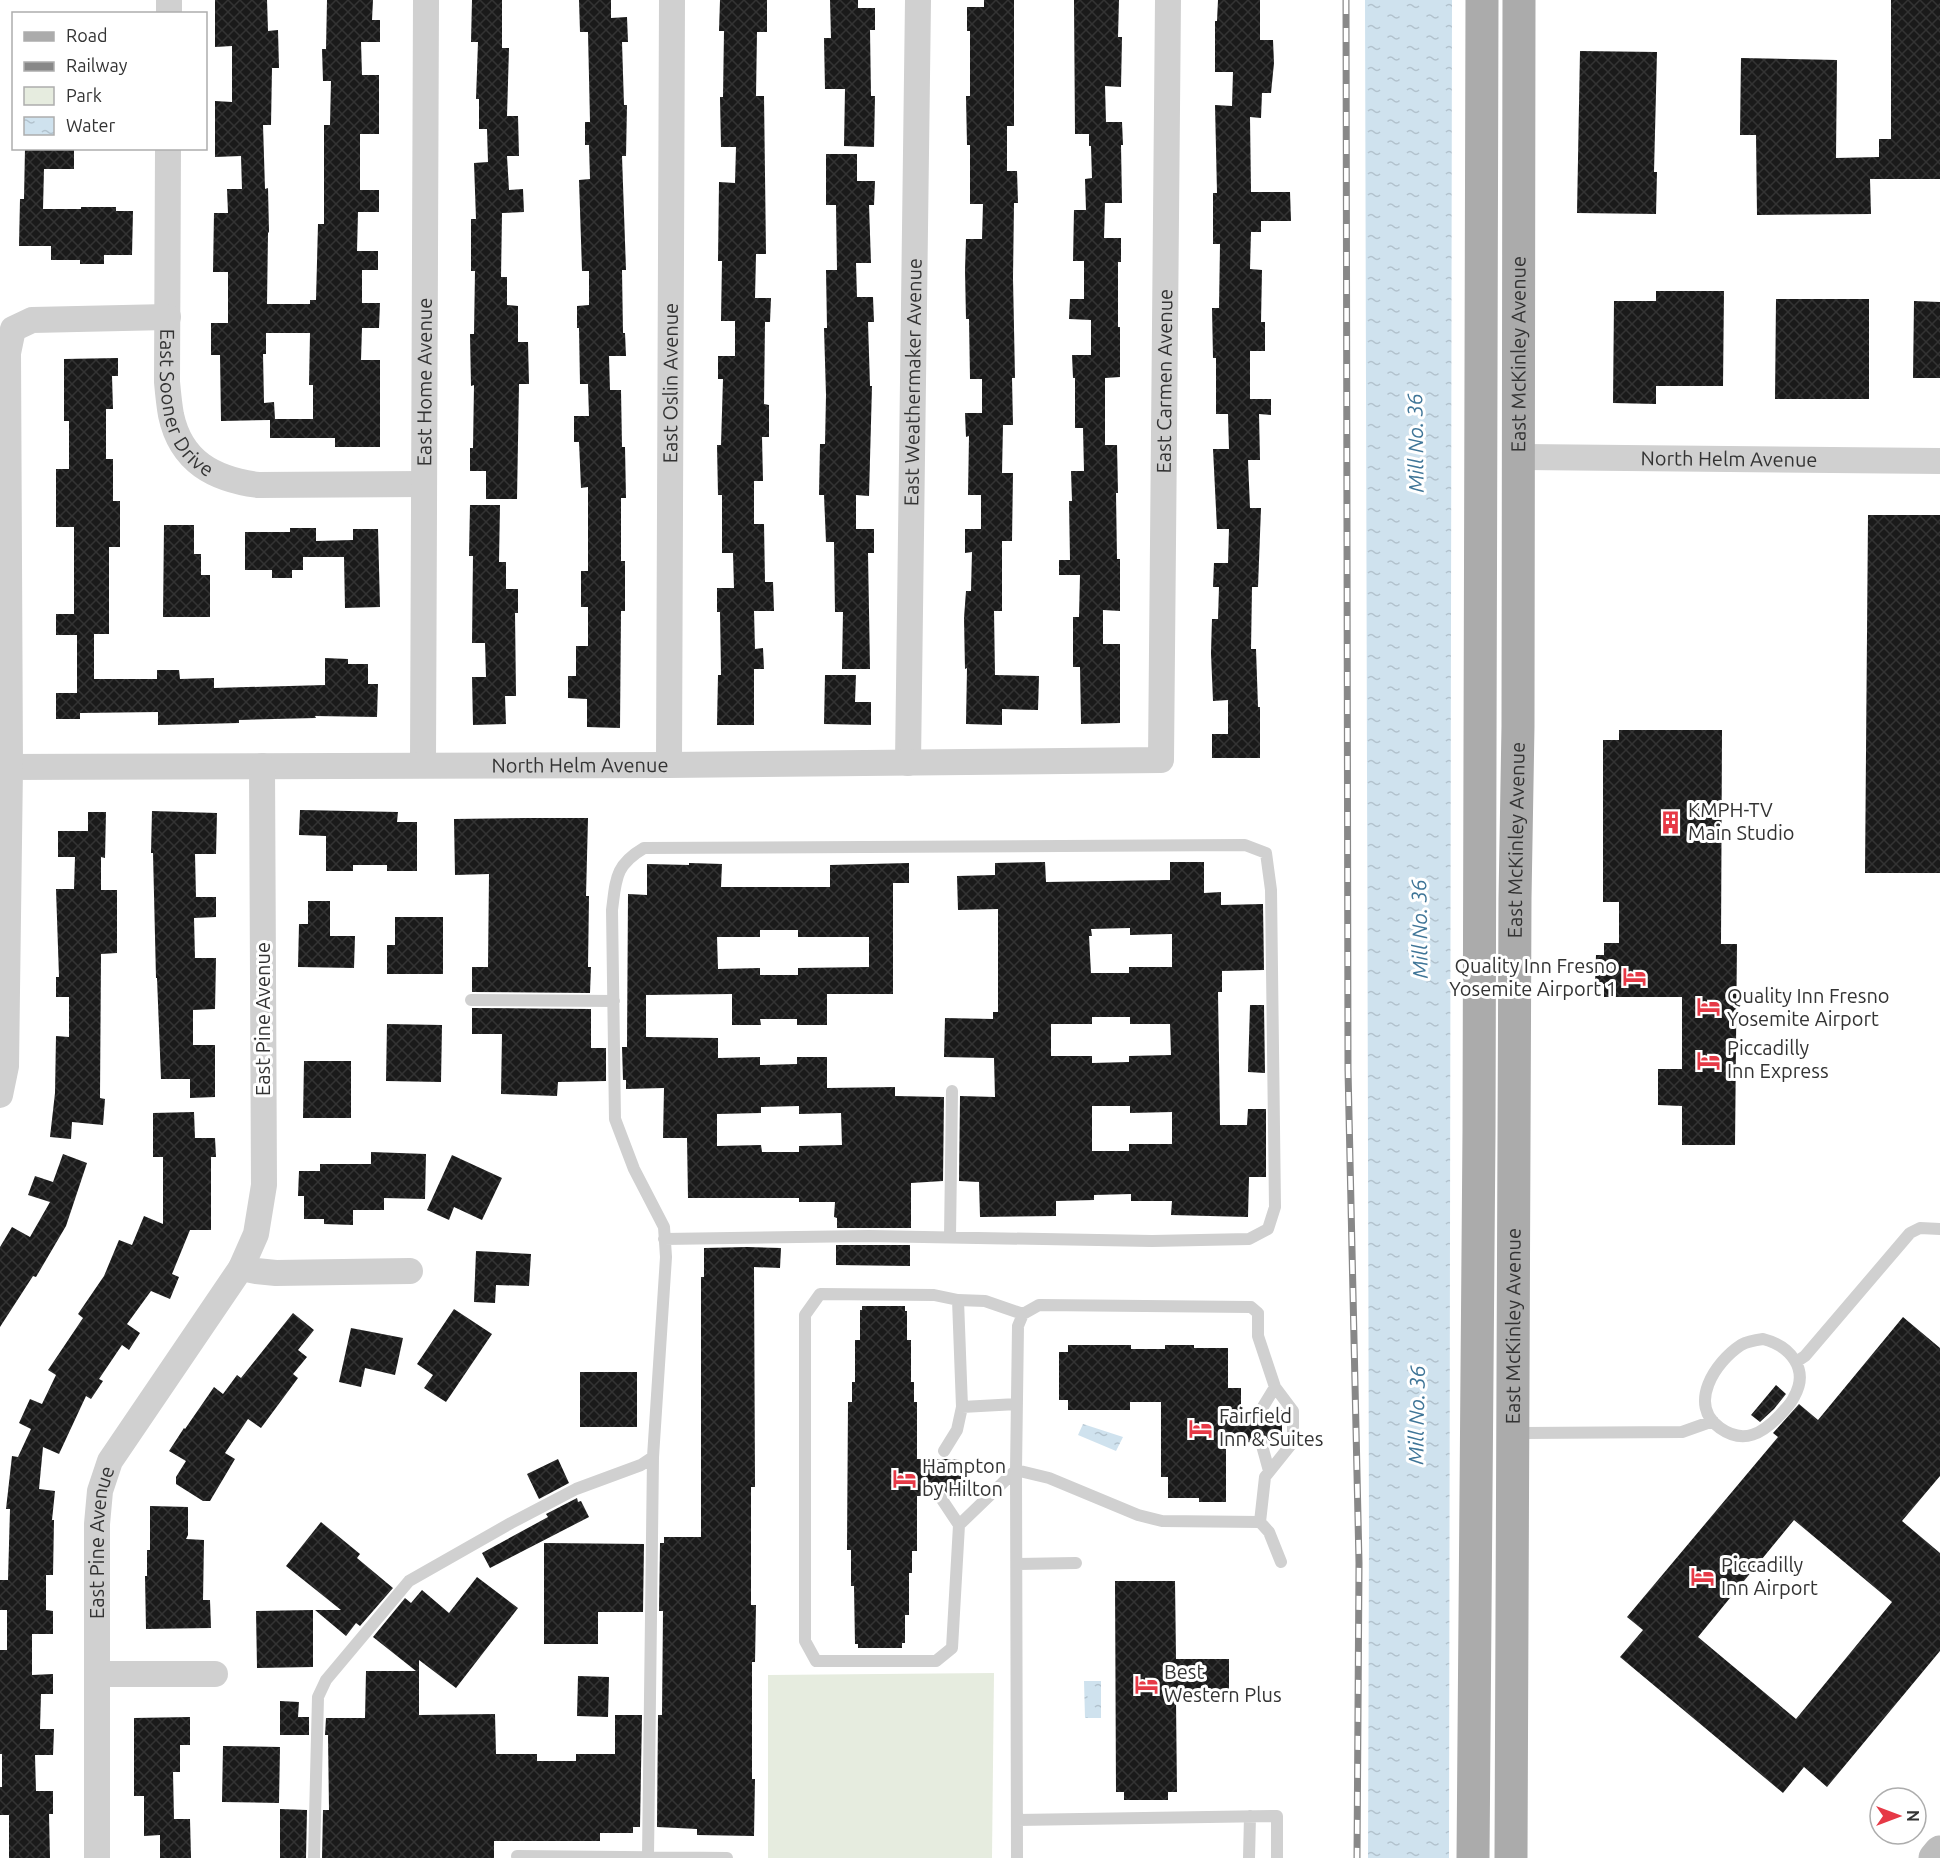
<svg xmlns="http://www.w3.org/2000/svg" width="1940" height="1858" font-family="Ubuntu,sans-serif">
	<style>
		.green { fill: #e6ecdf }
		.water { fill: url(#water-ripples) }
		.building { fill: url(#building-cross-hatch); fill-rule: evenodd }
		.lines { fill: none; stroke-linecap: round; stroke-linejoin: round }
		.service { stroke: #d0d0d0; stroke-width: 12 }
		.minor { stroke: #d0d0d0; stroke-width: 26 }
		.secondary { stroke: #bdbdbd; stroke-width: 33 }
		.primary { stroke: #ababab; stroke-width: 33 }
		.rail-casing { stroke: #888; stroke-width: 7 }
		.rail { stroke: #fff; stroke-width: 4.5; stroke-dasharray: 14; stroke-linecap: butt }
		.labels { text-anchor: middle; stroke-width: 6; stroke-linejoin: round; paint-order: stroke }
		.street-label { font-size: 20px; fill: #333; stroke: #fff }
		.poi-label { font-size: 20px; fill: #333; stroke: #fff; text-anchor: start }
		.water-label { font-size: 21px; font-style: italic; fill: #3f7597; stroke: #fff }
	</style>
	<defs>
		<pattern id="water-ripples" width="26" height="14" patternUnits="userSpaceOnUse" patternTransform="scale(1.5)"><rect width="26" height="14" fill="#cfe2ee"/><path d="M2 4q2-2 4 0t4 0M15 11q2-2 4 0t4 0" fill="none" stroke="#b2c2cd"/></pattern>
		<pattern id="building-cross-hatch" width="8" height="8" patternUnits="userSpaceOnUse" patternTransform="scale(1.5)"><rect width="8" height="8" fill="#1a1a1a"/><path d="M0 0l8 8M0 8l8-8" fill="none" stroke="#333"/></pattern>
	</defs>
	<rect width="100%" height="100%" fill="#fff"/>
	<!-- green -->
	<path class="green" d="M994 1673 992 1858H768V1675Z"/>
	<!-- water -->
	<path class="water" d="M1365 0H1452L1449 1858H1368L1369 1534Z
		M1083 1424 1123 1437 1116 1451 1078 1435Z
		M1084 1681H1101V1718H1085Z"/>
	<!-- building -->
	<path class="building" d="M215 0H267L268 31 278 30 279 68H272L271 125H263L265 189 268 188 269 232 268 233 267 304H310V300H316L318 224H324V125H330L331 81H323L322 49H326L327 0H373L372 20H380V42H361L362 75H379V134H360V190H379V212H358L357 251H378V270H362V303H380L379 328H362L361 360H380V447H335V438H270V420L221 421 220 355H211V323H228V272H213L214 213H228L227 189H242L241 156 215 157V101L232 102V46L215 47ZM266 333H310L309 385H313V419H275L274 402 264 403 263 354H266Z
		M472 0H502V48H509L507 116H518L519 156H507L509 190 523 189 524 212 502 213 501 277H507V305L518 306V342H528L529 384H519L517 499H486V471H470V448H473L474 385 471 386 470 334H474L475 271H471V219H476L474 163 488 162 487 129H479V99H476L478 42H471Z
		M579 0H611V18L627 17 628 42H622L624 105H627L626 156H622L626 270H622L623 333H625L626 356H609L610 390H621L622 447H625L626 498H621V561H625V611H621L620 728 587 727V699L568 698V676H576V646H588V607H581V571H588V487L581 488 579 442H574V416H589L588 384H580L579 328H577V306L589 305V271H582L579 180 590 179 589 145H585V122H590L588 32H580Z
		M720 0H767V32H757L756 96H764L766 254H756L755 298H771L770 322H765L764 404 769 405V437H762L763 481H754V524H764L765 582H773L774 611H754L755 649 763 648 764 669H754V725H717L718 675H721L720 612H717V588H734L733 553H722V495H718L717 445H721L723 379H718V356H735V321H721L722 261H718L719 182 735 183 736 147H721L720 97H723L724 31H719Z
		M830 0H858V8H875V30H870L871 96H875L874 147 844 146 845 89H825L824 38H831Z
		M984 0H1014V126H1007V171H1017L1018 203H1014L1013 278 1015 378H1012L1013 425H1003L1002 473H1013L1012 541H1002V611H994L995 675 1039 676 1038 710 1002 709V725L966 724 967 668 965 669 964 618 966 591H971L972 552 965 553V529H981V495H968L969 436 966 437 965 413H982V379H970L969 319H966L965 270 966 239H982L983 204H970V145H967L966 96H970V31H967V7H984Z
		M1074 0H1119L1118 37H1122L1121 87 1105 86 1106 122H1122L1123 145H1121L1122 203H1105L1104 238H1121V262H1118V327H1120V377L1105 378V445H1117L1118 493H1116L1117 559H1120V611L1103 610V644H1120V723L1081 724 1080 667H1073V617H1079L1080 575H1059V560H1070L1069 501H1072L1071 471H1084L1083 428H1075V378H1073L1072 355H1091V320L1069 319 1070 299H1084V261H1073L1074 210H1086L1085 179 1092 178 1091 146H1089V134H1075Z
		M1218 0H1260V40H1273L1274 63 1271 93H1262L1261 118 1250 117 1251 192H1290L1291 221H1261V232H1251L1250 269 1262 270 1261 322H1265V351H1250V399H1271V415L1259 414 1260 460H1248L1250 508H1261L1258 587H1252L1251 649H1256L1258 707H1260V758H1212V734H1228V700L1213 701 1211 653 1212 619H1218L1219 587H1213L1214 563H1228L1229 529H1217L1213 449H1229L1228 414H1216V358H1213L1212 308H1219L1220 244H1213V193H1217L1215 105 1232 106 1233 72H1215V21H1217Z
		M1891 0H1940V179H1870L1871 214 1757 215 1756 135H1740L1741 58 1837 60 1836 158 1879 157V139H1891Z
		M1580 51 1657 52 1654 172H1657L1656 214 1577 213Z
		M25 148H74V169H44L43 209H81V207H116V211H133L132 255H104V264H80V260H51V246H19L20 199H24Z
		M826 154H857V181H875L874 205H869L871 263H856L857 297H873L874 322H868L870 386H872L869 496 856 495V529H874V553H868L870 669H842L843 612H835L834 542H826L824 495H819L820 444H825L826 395 824 328H827L826 270H837L836 205H826Z
		M1656 291H1724L1723 386H1656V404L1613 403 1614 301H1656Z
		M1776 299H1869V399H1775Z
		M1914 301 1940 302V378H1913Z
		M118 358V376H112L113 409H106V459H113V501H120V547H109V634H94V679H157V670H179L180 679 214 678V688L325 685V658L348 659V664H368V684H378L377 717 315 716 316 718 239 720V723L158 725V712L80 713V719H56V693H77V635H56V614H74V527H56V469H69V421H64V359Z
		M470 505H500L499 562H506V589H518V613H515L516 696H505L506 724 473 725 472 677H486L485 643H472L473 556H469Z
		M1868 515H1940V873H1865Z
		M164 525H194V554H201V575H210V617H163Z
		M290 528H316V541L353 540V529H378L380 607 345 608 344 557H303V570H292V578H272V570H245V532H290Z
		M825 675H856L855 702H871V725L824 724Z
		M1619 730H1722L1721 944H1737L1735 1145H1682V1106L1658 1105V1069H1682V997H1604V984L1595 985 1596 955H1604V943H1619V902H1603V740H1619Z
		M300 810 398 812 397 822H417V871H387V865H353V871H326V836L299 835Z
		M152 811 217 813 216 854H195L196 897H216V917L194 918 195 958H216L215 1009 193 1010V1045H215V1097L190 1098V1079H161L157 978H156L153 853H151Z
		M88 812H106L105 858 101 857V890H117V953L101 954 100 1098 105 1099 103 1125 72 1122 71 1139 50 1137 55 1093 56 1036 69 1037V997H56V977H59L56 889H74L75 857H58V831H88Z
		M527 818H588L586 896H589L588 967H591L590 993 472 992V967H488L489 874 455 875 454 819Z
		M1045 862 1046 882 1170 880V862H1204V893L1221 892V905L1263 904 1264 970 1222 971V992H1218L1220 1125H1247L1248 1109H1266V1177H1249L1248 1217 1171 1215 1172 1201H1131V1194L1094 1195V1200L1056 1201V1216L980 1217 979 1182 959 1181 960 1096 995 1097 994 1058 944 1057 945 1018 993 1019V1012H998V909L958 910 957 876 995 875V863ZM1130 928V935L1172 934V967H1129V973H1091L1089 936H1092L1091 929ZM1092 1017H1130V1024H1170L1171 1055 1129 1056V1062L1092 1063V1056H1051V1024H1092ZM1092 1106H1130V1113L1172 1112V1144H1129V1151H1092Z
		M689 863 722 864 721 887H830V865L909 863V883H893V994H827V1025H797V1019H760L761 1025H732V994L646 995V1037L718 1038V1058L760 1057V1065L797 1064V1057H827V1088L895 1087V1096L944 1097 943 1181 911 1183V1228H837V1218L834 1217 835 1202H799V1198H688L687 1138H663L664 1088 626 1089V1080H623L622 1047H627L628 894 647 895V864L689 865ZM760 930H798V937H869V967L798 968V975H760V968L718 969 717 937H760ZM799 1106V1114L841 1113 842 1145 799 1146V1152H762L761 1145 717 1146V1114L761 1113V1107Z
		M308 901H330V936H355L354 968 298 967 299 924H308Z
		M395 917H443V974H387V945H395Z
		M1250 1005H1264L1265 1073 1248 1072Z
		M472 1008 591 1009V1048H606V1081L558 1082 557 1096 501 1094 502 1034H472Z
		M387 1024 442 1025 441 1082 386 1081Z
		M304 1061H351V1118H303Z
		M194 1112 195 1138H215L216 1157H211V1230H190L172 1274 179 1277 170 1299 151 1291 127 1324 140 1333 129 1350 122 1345 99 1379 103 1381 91 1399 86 1396 59 1454 43 1447 39 1489 55 1491 52 1520H54L53 1575H46V1610L53 1611V1634H32V1675L53 1674V1694H41L40 1729H54L53 1755H35L36 1791H53V1814H49L50 1858H9V1815H0V1787H2V1754H0V1650H7V1610H0V1580H8L10 1509H6L12 1456 18 1457 31 1429 19 1423 30 1399 42 1404 56 1375 48 1370 83 1318 78 1314 104 1276 119 1240 132 1245 144 1216 163 1224V1157H153V1113Z
		M371 1152 426 1154 425 1199 384 1198V1210H353V1225L324 1224V1219H304V1196H298L299 1171H320V1164H371Z
		M63 1154 87 1163 66 1226 36 1277 33 1276 0 1327V1247L12 1227 30 1237 50 1202 28 1195 35 1176 53 1182Z
		M452 1155 502 1178 482 1220 454 1207 449 1220 427 1210Z
		M836 1245H910V1266L836 1265Z
		M747 1247 781 1248 780 1268 754 1267 755 1487H751V1605H756L755 1662H752V1779H755L754 1836 697 1835V1829L657 1827 658 1715H662L663 1611H659L660 1543H664V1537H701V1277H704V1248Z
		M476 1251 531 1254 529 1286 496 1285 495 1303 474 1302Z
		M862 1306H905V1311H907V1340H911V1382H914V1402H917V1459H959V1464H961V1491H958V1496H950L945 1491 941 1490 936 1492 933 1496H917V1551H912V1573H909V1615H905V1643H902V1648H858V1644H855L854 1586H851V1550H847L848 1402H852V1382H855V1340H860V1310H862Z
		M454 1309 492 1334 446 1402 424 1388 433 1375 417 1364Z
		M293 1313 314 1330 298 1350 307 1357 293 1374 298 1378 261 1428 248 1419 225 1453 235 1459 210 1501H203L176 1484V1477L186 1461 169 1451 184 1428 185 1429 214 1387 223 1394 237 1375 241 1378Z
		M1903 1317 1940 1348V1476L1902 1521 1940 1553V1651L1827 1787 1804 1767 1783 1793 1620 1657 1643 1630 1627 1617 1778 1437 1773 1433 1799 1404 1818 1420ZM1794 1520 1892 1602 1796 1719 1698 1637Z
		M351 1328 403 1338 395 1375 365 1368 361 1387 339 1382Z
		M1068 1345H1131V1349H1165V1345H1194V1348H1228V1388H1241V1410H1253L1257 1417H1264L1270 1410H1282V1442H1270L1266 1436 1259 1434 1255 1437 1253 1442 1226 1443V1502H1199V1498H1168V1477H1161V1402H1130V1410H1068V1400H1059V1352H1068Z
		M580 1372H637V1427H580Z
		M1776 1385 1786 1394 1774 1409 1760 1422 1751 1415Z
		M558 1459 569 1483 539 1499 527 1474Z
		M577 1498 578 1502 581 1501 589 1517 490 1568 482 1553 548 1517 546 1514Z
		M150 1506 188 1507V1535L186 1539 204 1540 203 1600H210L211 1628 146 1629 145 1576H147V1550H150Z
		M321 1522 360 1554 357 1558 393 1588 360 1626 356 1623 346 1636 315 1610H341L286 1566Z
		M544 1543 644 1544 643 1612H598V1644H544Z
		M477 1577 518 1608 456 1688 419 1660V1715L495 1714 496 1754H537V1761H576V1754H615V1715H642L640 1827H633V1833H600V1841H494V1858H322L323 1810H329L328 1735H325L326 1718H365L366 1671H416L373 1637 405 1598 411 1603 422 1590 449 1613Z
		M1115 1581H1175L1176 1659H1229V1701H1176L1177 1792H1168V1800H1124V1792H1116Z
		M313 1610V1667L257 1668 256 1611Z
		M578 1676 609 1677 608 1717 577 1716Z
		M280 1701 299 1702 298 1717H309V1735H280Z
		M190 1717V1745H180V1772H173L174 1819H190L191 1858H160V1835L144 1836V1796H134V1718Z
		M223 1746 280 1747 279 1803 222 1802Z
		M280 1809 307 1810 306 1858H280Z"/>
	<g class="lines">
		<!-- service -->
		<path class="service" d="M471 1000 614 1001
			M950 1237 952 1091
			M958 1300 962 1407 1017 1404
			M1763 1339C1790 1346 1810 1369 1794 1397 1791 1404 1785 1409 1780 1415 1763 1433 1744 1445 1720 1428 1687 1405 1715 1362 1741 1345 1748 1341 1755 1340 1763 1339Z
			M1796 1362 1805 1356 1910 1233 1920 1228 1940 1229
			M1261 1410 1275 1387
			M1515 1433 1682 1432 1713 1421
			M1261 1442 1269 1471
			M944 1451 957 1430 962 1407
			M1016 1470 959 1525 952 1648 936 1661H816L805 1641V1315L820 1294 934 1295 958 1300 985 1301 1023 1314
			M1016 1470 1049 1478 1138 1515 1162 1521 1260 1522 1269 1532 1281 1562
			M941 1498 959 1525
			M1018 1564 1076 1563
			M1017 1820 1277 1816V1858
			M517 1856 727 1858
			M648 1857 653 1457
			M314 1858 318 1697 326 1680 409 1581 511 1523 576 1489 641 1465 653 1457 666 1257 664 1227 634 1169 615 1119 612 910C616 879 615 865 644 848L1245 845 1266 853 1271 890 1275 1207 1268 1229 1249 1239 1152 1241 869 1236 664 1239
			M1017 1858 1016 1470 1018 1326 1023 1314 1039 1305 1251 1307 1258 1313V1336L1275 1387 1293 1411V1442L1265 1477 1260 1522
			M1249 1858 1250 1816"/>
		<!-- minor -->
		<g class="minor">
			<path d="M169 14V0"/>
			<path id="s1" d="M168 148 167 382C168 393 169 404 171 415 181 462 214 479 258 485L424 484"/>
			<path id="s2" d="M1517 457 1940 461"/>
			<path id="s3" d="M908 763 918 0"/>
			<path id="s4" d="M423 764 426 0"/>
			<path id="s5" d="M669 765 672 0"/>
			<path id="s6" d="M0 767 669 765 1161 760 1168 0"/>
			<path d="M0 1095 6 1066 10 767 8 353 13 329 32 320 168 317"/>
			<path d="M241 1268 256 1234 264 1185 262 766"/>
			<path d="M97 1674H215"/>
			<path id="s7" d="M97 1858V1524L100 1491 110 1461 241 1268 256 1271 276 1273 410 1271"/>
		</g>
		<!-- secondary -->
		<path class="secondary" d="M1935 1858 1940 1852"/>
		<!-- primary -->
		<g class="primary">
			<path d="M1473 1858 1479 1131 1482 0"/>
			<path id="s8" d="M1511 1858 1515 899 1518 726 1519 0"/>
		</g>
		<defs>
			<path id="rail" d="M1346 0 1348 1070 1359 1563 1357 1858"/>
		</defs>
		<!-- rail casing -->
		<use href="#rail" class="rail-casing"/>
		<!-- rail -->
		<use href="#rail" class="rail"/>
	</g>
	<!-- icons -->
	<defs>
		<symbol id="building-bare" viewBox="-9 -9 18 18"><path d="M-4-6H4V6H1V3H-1V6H-4ZM-2.5-4.3h1.7v1.8h-1.7ZM.8-4.3h1.7v1.8H.8ZM-2.5-1h1.7V.8h-1.7ZM.8-1h1.7V.8H.8Z" fill="#e63946" stroke="#fff" stroke-width="2.5" paint-order="stroke"/></symbol>
		<symbol id="hotel-bare" viewBox="-9 -9 18 18"><path d="M-6-4.5h1.5V1H6V5H4.5V3h-9V5H-6ZM-4 0a1.8 1.8 0 1 1 3.6 0ZM.5 0V-2.5h3Q6-2.5 6 0Z" fill="#e63946" stroke="#fff" stroke-width="2.5" paint-order="stroke"/></symbol>
	</defs>
	<g fill-rule="evenodd">
		<use href="#building-bare" x="1654" y="806" width="33" height="33"/>
		<use href="#hotel-bare" x="1618" y="960" width="33" height="33"/>
		<use href="#hotel-bare" x="1692" y="990" width="33" height="33"/>
		<use href="#hotel-bare" x="1692" y="1044" width="33" height="33"/>
		<use href="#hotel-bare" x="1184" y="1412" width="33" height="33"/>
		<use href="#hotel-bare" x="888" y="1462" width="33" height="33"/>
		<use href="#hotel-bare" x="1686" y="1560" width="33" height="33"/>
		<use href="#hotel-bare" x="1130" y="1668" width="33" height="33"/>
	</g>
	<g class="labels">
		<!-- street labels -->
		<g class="street-label">
			<text dy="7" stroke="none"><textPath href="#s8" startOffset="1504">East McKinley Avenue</textPath></text>
			<text dy="7" stroke="none"><textPath href="#s6" startOffset="1540">East Carmen Avenue</textPath></text>
			<text dy="7" stroke="none"><textPath href="#s4" startOffset="382">East Home Avenue</textPath></text>
			<text dy="7" stroke="none"><textPath href="#s5" startOffset="382">East Oslin Avenue</textPath></text>
			<text dy="7" stroke="none"><textPath href="#s3" startOffset="381">East Weathermaker Avenue</textPath></text>
			<text dy="7" stroke="none"><textPath href="#s1" startOffset="260">East Sooner Drive</textPath></text>
			<text dy="7" stroke="none"><textPath href="#s2" startOffset="212">North Helm Avenue</textPath></text>
			<text dy="7" stroke="none"><textPath href="#s6" startOffset="580">North Helm Avenue</textPath></text>
			<text dy="7" stroke="none"><textPath href="#s8" startOffset="1018">East McKinley Avenue</textPath></text>
			<text transform="translate(263 1019) rotate(-90)" y="7">East Pine Avenue</text>
			<text dy="7" stroke="none"><textPath href="#s8" startOffset="532">East McKinley Avenue</textPath></text>
			<text dy="7" stroke="none"><textPath href="#s7" startOffset="316">East Pine Avenue</textPath></text>
		</g>
		<!-- poi labels -->
		<g class="poi-label">
			<text x="1688" y="817">KMPH-TV<tspan x="1688" dy="23">Main Studio</tspan></text>
			<text x="1617" y="973" text-anchor="end">Quality Inn Fresno<tspan x="1617" dy="23">Yosemite Airport 1</tspan></text>
			<text x="1727" y="1003">Quality Inn Fresno<tspan x="1727" dy="23">Yosemite Airport</tspan></text>
			<text x="1727" y="1055">Piccadilly<tspan x="1727" dy="23">Inn Express</tspan></text>
			<text x="1219" y="1423">Fairfield<tspan x="1219" dy="23">Inn &amp; Suites</tspan></text>
			<text x="922" y="1473">Hampton<tspan x="922" dy="23">by Hilton</tspan></text>
			<text x="1721" y="1572">Piccadilly<tspan x="1721" dy="23">Inn Airport</tspan></text>
			<text x="1164" y="1679">Best<tspan x="1164" dy="23">Western Plus</tspan></text>
		</g>
		<!-- water labels -->
		<g class="water-label">
			<text transform="translate(1416 443) rotate(-91)" y="7">Mill No. 36</text>
			<text transform="translate(1420 929) rotate(-91)" y="7">Mill No. 36</text>
			<text transform="translate(1417 1415) rotate(-89)" y="7">Mill No. 36</text>
		</g>
	</g>
	<!-- legend -->
	<rect x="12" y="12" width="195" height="138" fill="#ffffff" stroke="#adadad" stroke-width="1.5"/>
	<rect x="24" y="32" width="30" height="9" fill="#ababab" stroke="#adadad" stroke-width="1.5"/>
	<text x="66" y="42" font-size="18" fill="#333333">Road</text>
	<rect x="24" y="62" width="30" height="9" fill="#888888" stroke="#adadad" stroke-width="1.5"/>
	<text x="66" y="72" font-size="18" fill="#333333">Railway</text>
	<rect x="24" y="87" width="30" height="18" fill="#e6ecdf" stroke="#adadad" stroke-width="1.5"/>
	<text x="66" y="102" font-size="18" fill="#333333">Park</text>
	<rect x="24" y="117" width="30" height="18" fill="url(#water-ripples)" stroke="#adadad" stroke-width="1.5"/>
	<text x="66" y="132" font-size="18" fill="#333333">Water</text>
	<!-- north arrow -->
	<g transform="translate(1898 1816) rotate(90)"><circle r="28" fill="#ffffff" stroke="#adadad" stroke-width="1.5"/>
	<path d="M0-4.5L10 22L0 15L-10 22Z" fill="#e63946"/>
	<text y="-9" font-size="16" font-weight="bold" text-anchor="middle" fill="#333333">N</text>
	</g>
</svg>
